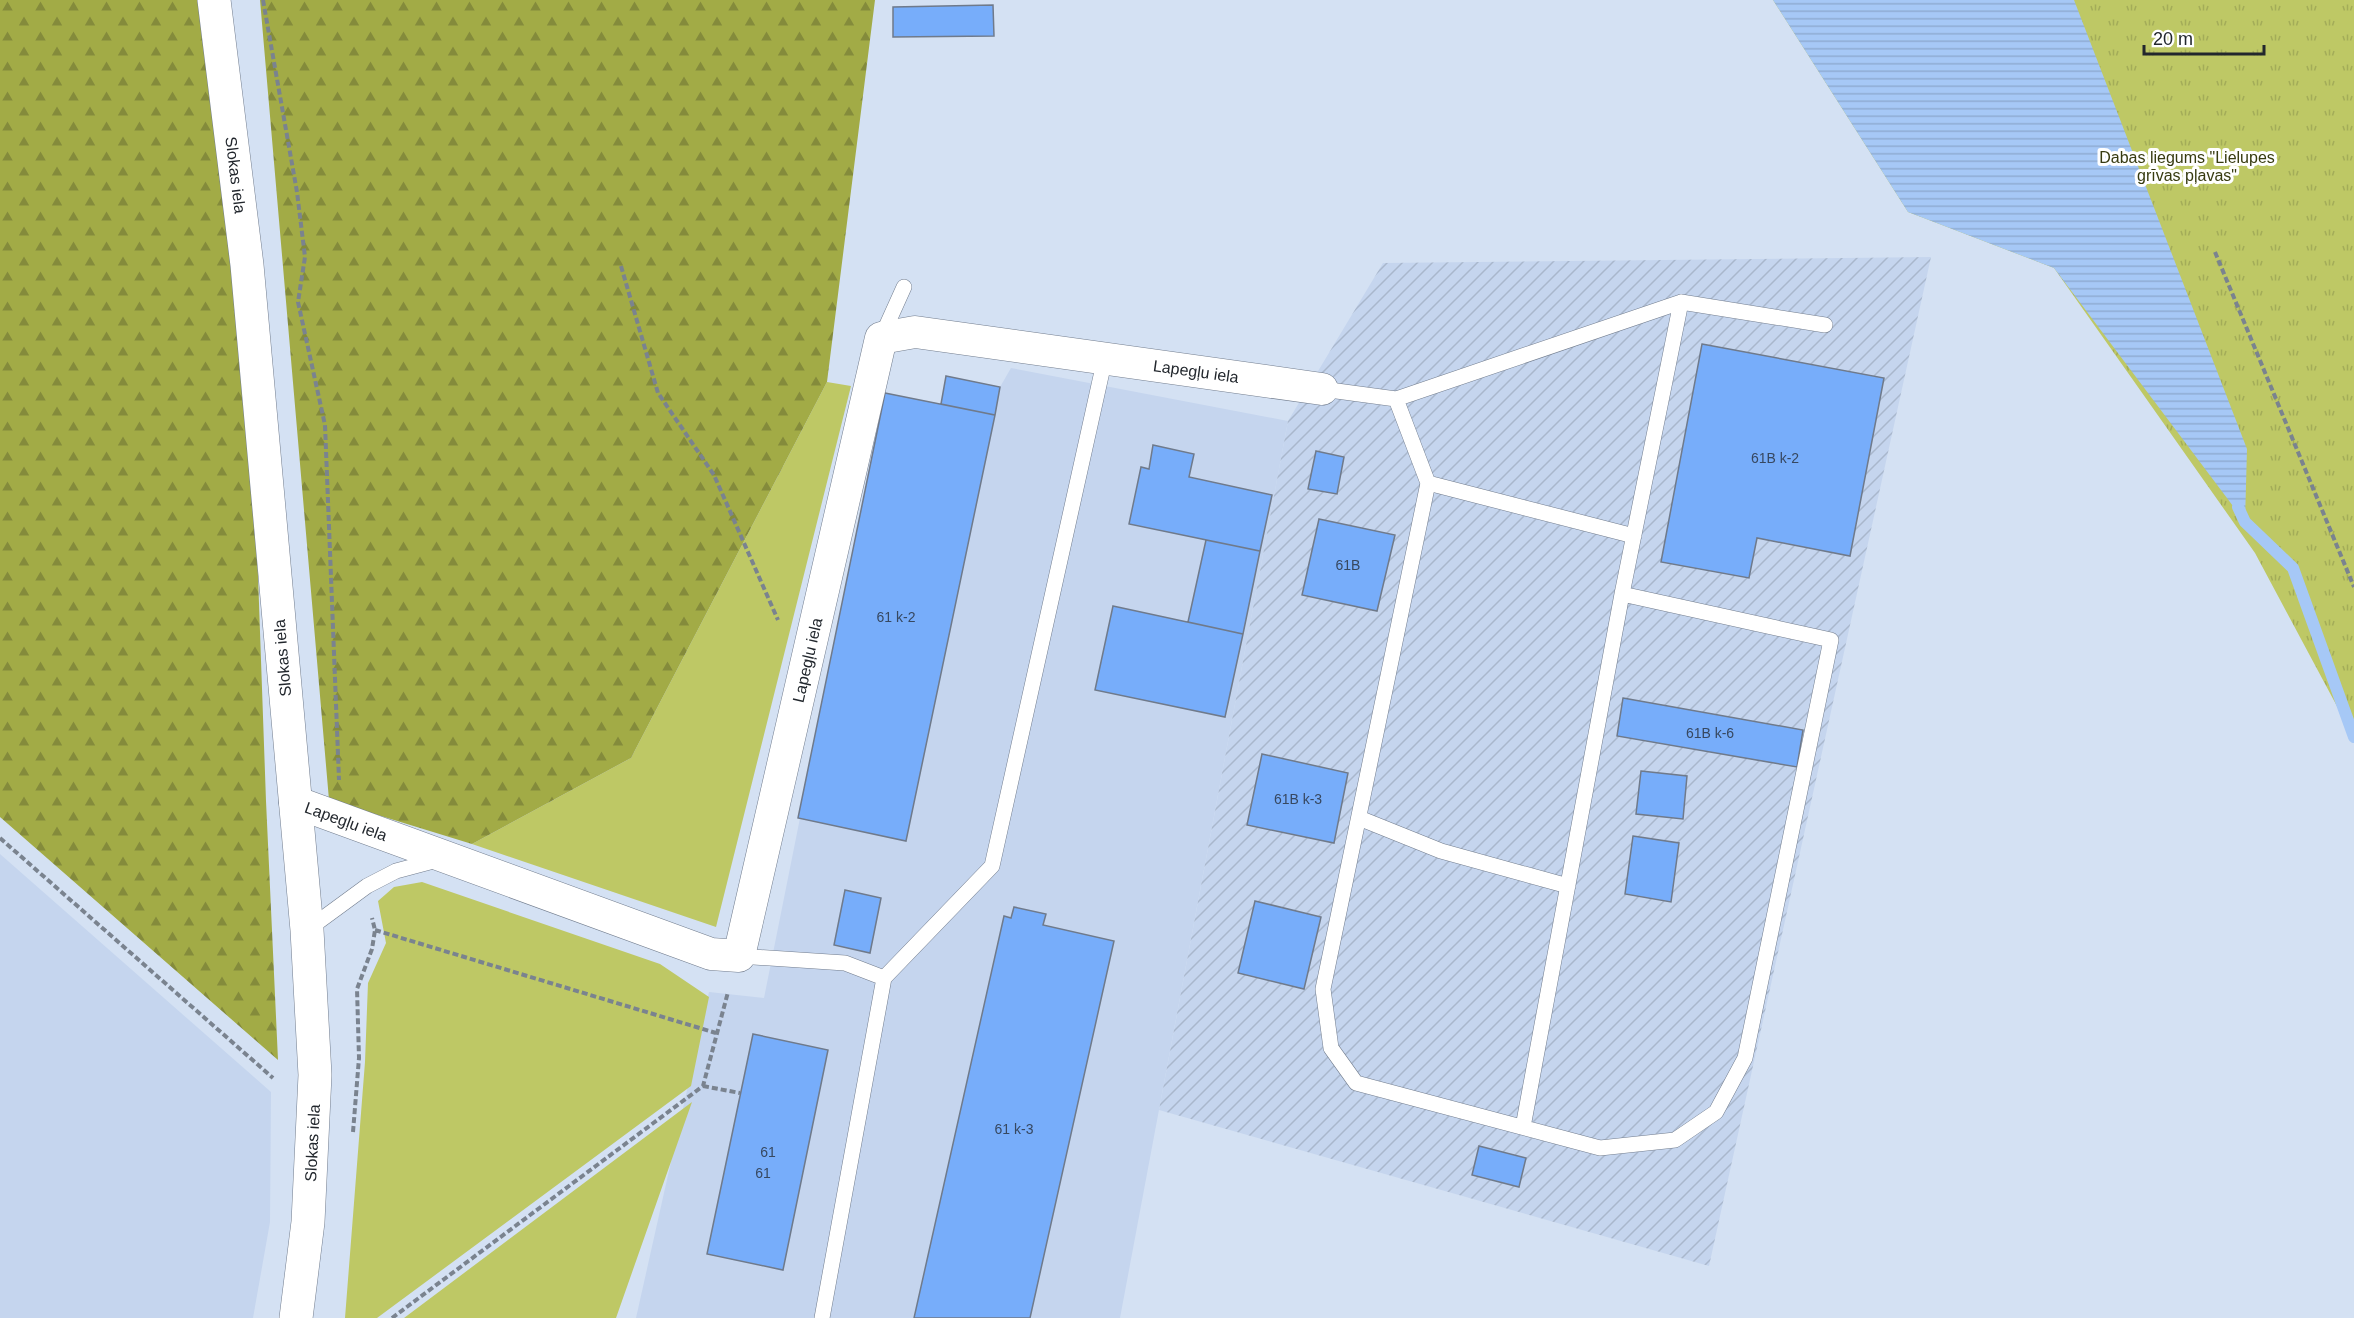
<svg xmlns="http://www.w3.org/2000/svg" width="2354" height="1318" font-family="Helvetica,sans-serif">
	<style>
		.built { fill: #c5d5ee }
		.industrial { fill: url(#industrial-furrows) }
		.green { fill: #bec865 }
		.forest { fill: url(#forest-firs) }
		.park { fill: url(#park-tufts) }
		.water { fill: url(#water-rules) }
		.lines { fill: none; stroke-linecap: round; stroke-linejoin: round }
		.stream { stroke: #a6c8f6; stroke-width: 12 }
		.building { fill: #77adfa; stroke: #6f7a8b; stroke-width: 1.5 }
		.lane-casing { stroke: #727d8e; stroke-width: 16 }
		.street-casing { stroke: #727d8e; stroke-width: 33 }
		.secondary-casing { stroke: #727d8e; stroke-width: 34 }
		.path { stroke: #7a838f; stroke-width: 4; stroke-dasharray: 6 3; stroke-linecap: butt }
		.lane { stroke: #fff; stroke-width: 15 }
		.street { stroke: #fff; stroke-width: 32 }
		.secondary { stroke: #fff; stroke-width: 33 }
		.labels { text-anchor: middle; stroke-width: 6; stroke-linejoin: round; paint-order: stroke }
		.number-label { font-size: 14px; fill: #374860 }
		.park-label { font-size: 16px; fill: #373b10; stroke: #fff }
		.street-label { font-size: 16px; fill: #22272d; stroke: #fff }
	</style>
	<defs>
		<pattern id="industrial-furrows" width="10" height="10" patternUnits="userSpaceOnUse" patternTransform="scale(1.5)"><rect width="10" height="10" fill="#c5d5ee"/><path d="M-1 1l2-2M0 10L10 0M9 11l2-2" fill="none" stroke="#a9b7cc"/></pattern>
		<pattern id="forest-firs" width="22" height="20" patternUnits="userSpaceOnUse" patternTransform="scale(1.5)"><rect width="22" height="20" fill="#a2ab46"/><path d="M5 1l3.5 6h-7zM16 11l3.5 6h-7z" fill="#848b3b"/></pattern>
		<pattern id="park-tufts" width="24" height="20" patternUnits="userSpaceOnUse" patternTransform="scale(1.5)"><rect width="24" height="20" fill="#bec865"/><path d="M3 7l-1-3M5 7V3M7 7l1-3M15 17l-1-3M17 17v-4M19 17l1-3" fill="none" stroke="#a3ac58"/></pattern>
		<pattern id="water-rules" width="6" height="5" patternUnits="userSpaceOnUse" patternTransform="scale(1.5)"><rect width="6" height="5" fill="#a6c8f6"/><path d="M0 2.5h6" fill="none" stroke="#8facd3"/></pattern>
	</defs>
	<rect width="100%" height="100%" fill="#d4e1f3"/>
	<!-- built -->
	<path class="built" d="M1011 368 1288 421 1120 1318H636L709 992 764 998 885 393 941 404 946 376 1000 387Z
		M0 854 271 1092 270 1222 253 1318H0Z"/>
	<!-- industrial -->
	<path class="industrial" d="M1931 257 1709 1266 1159 1110 1288 421 1383 263Z"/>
	<!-- green -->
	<path class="green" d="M827 382 851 386 716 927 472 844 631 758Z
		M422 882 660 964 709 997 691 1086 377 1318H345L365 1062 368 983 386 943 378 901 394 887Z
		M692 1102 616 1318H404Z"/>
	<!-- forest -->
	<path class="forest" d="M0 0H214L247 265 266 801 278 1060 0 817Z
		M260 0H875L827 382 631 758 472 844 329 800Z"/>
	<!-- park -->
	<path class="park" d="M1773 0H2354V738L2255 553 2054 268 1908 212Z"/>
	<!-- water -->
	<path class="water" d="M1773 0H2074L2247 449 2245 522 2054 268 1908 212Z"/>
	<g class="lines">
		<!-- stream -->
		<path class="stream" d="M2238 507 2245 522 2293 568 2354 737"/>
	</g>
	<!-- building -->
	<path class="building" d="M993 5 994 36 893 37V7Z
		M1702 344 1884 378 1850 556 1757 538 1749 578 1661 562Z
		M946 376 1000 387 995 415 941 404Z
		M885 393 995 415 906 841 798 818Z
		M1153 445 1194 454 1189 477 1272 495 1260 551 1129 524 1141 467 1149 469Z
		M1316 451 1344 457 1337 494 1308 489Z
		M1319 519 1395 535 1377 611 1302 595Z
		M1206 540 1260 551 1243 634 1188 622Z
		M1113 606 1243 634 1225 717 1095 690Z
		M1623 698 1803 730 1797 767 1617 736Z
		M1262 754 1348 773 1334 843 1247 825Z
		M1641 771 1687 776 1683 819 1636 814Z
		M1633 836 1679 843 1671 902 1625 894Z
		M845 890 881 898 870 953 834 945Z
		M1255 901 1321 917 1304 989 1238 973Z
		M1014 907 1046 914 1043 925 1114 941 1030 1318H914L1004 916 1011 918Z
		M753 1034 828 1050 783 1270 707 1254Z
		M1479 1146 1526 1158 1519 1187 1472 1175Z"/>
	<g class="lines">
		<defs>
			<path id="lane" d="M881 338 904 287
				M1322 389 1396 399 1428 483 1323 989 1331 1048 1356 1083 1600 1148 1675 1140 1716 1112 1745 1058 1831 640 1622 594 1523 1127
				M1396 399 1681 302 1825 325
				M1428 483 1634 536
				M1622 594 1681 302
				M1359 818 1441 851 1568 886
				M307 930 367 886 396 871 441 859
				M739 956 845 963 884 978 992 866 1105 358
				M822 1318 884 978"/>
			<path id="street" d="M295 802 711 954 739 956 881 338 915 332 1322 389"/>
			<path id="secondary" d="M214 0 247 265 307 930 315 1075 308 1222 296 1318"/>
		</defs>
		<!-- lane casing -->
		<use href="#lane" class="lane-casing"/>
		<!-- street casing -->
		<use href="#street" class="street-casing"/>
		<!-- secondary casing -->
		<use href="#secondary" class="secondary-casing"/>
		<!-- path -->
		<path class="path" d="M263 0 297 192 305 257 298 302 325 425 339 780
			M2215 252 2354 587
			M621 266 658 393 714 475 778 620
			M0 838 273 1078
			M375 930 716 1033
			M703 1086 740 1093
			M353 1132 359 1058 357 989 372 949 375 930 372 918
			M392 1318 703 1086 728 992"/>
		<!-- lane -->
		<use href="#lane" class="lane"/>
		<!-- street -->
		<use href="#street" class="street"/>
		<!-- secondary -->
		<use href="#secondary" class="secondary"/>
	</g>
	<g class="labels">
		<!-- number labels -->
		<g class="number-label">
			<text x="1775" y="463">61B k-2</text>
			<text x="1348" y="570">61B</text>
			<text x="896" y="622">61 k-2</text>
			<text x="1710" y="738">61B k-6</text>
			<text x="1298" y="804">61B k-3</text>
			<text x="1014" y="1134">61 k-3</text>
			<text x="768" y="1157">61</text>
			<text x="763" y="1178">61</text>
		</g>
		<!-- park labels -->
		<g class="park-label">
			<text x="2187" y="163">Dabas liegums "Lielupes<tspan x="2187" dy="18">grīvas pļavas"</tspan></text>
		</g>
		<!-- street labels -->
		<g class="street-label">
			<text transform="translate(236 175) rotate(83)" y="6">Slokas iela</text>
			<text transform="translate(1196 371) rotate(8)" y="6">Lapegļu iela</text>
			<text transform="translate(282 658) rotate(-95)" y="6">Slokas iela</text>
			<text transform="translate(807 660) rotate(-77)" y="6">Lapegļu iela</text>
			<text transform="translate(346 821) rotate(20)" y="6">Lapegļu iela</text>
			<text transform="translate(312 1143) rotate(-87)" y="6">Slokas iela</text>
		</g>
	</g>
	<!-- scale -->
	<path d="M2144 45v9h120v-9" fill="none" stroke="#22272d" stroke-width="3"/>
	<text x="2153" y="45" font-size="18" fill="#22272d" stroke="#ffffff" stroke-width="4.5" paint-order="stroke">20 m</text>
</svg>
